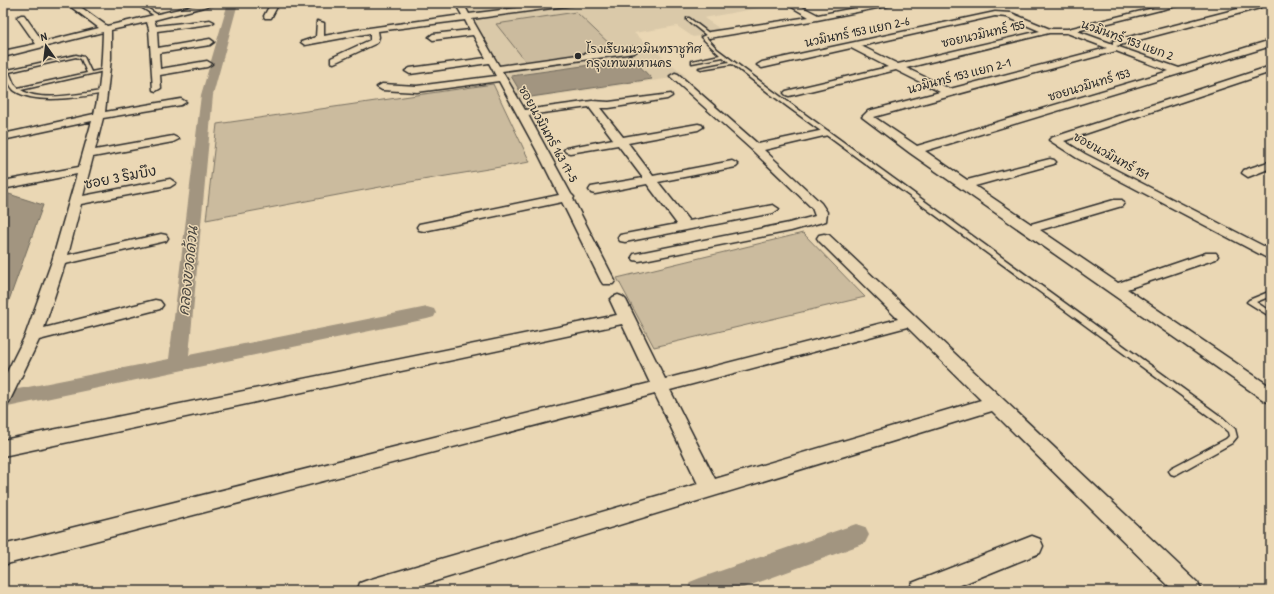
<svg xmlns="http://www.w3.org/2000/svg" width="1274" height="594" font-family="'Patrick Hand','Playpen Sans Thai',sans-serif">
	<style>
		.built { fill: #dac9a9 }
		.green { fill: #cbbb9e; stroke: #7b7364 }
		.water { fill: #a29580; stroke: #726b5e }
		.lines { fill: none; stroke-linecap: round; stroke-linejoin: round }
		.canal { fill: #a29580; fill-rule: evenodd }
		.service-casing { stroke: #2b2b2b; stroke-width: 3 }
		.minor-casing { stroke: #2b2b2b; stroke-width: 3 }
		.service { fill: #ead7b4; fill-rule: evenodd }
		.minor { fill: #ead7b4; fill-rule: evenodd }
		.poi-dot { fill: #2b2b2b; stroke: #ead7b4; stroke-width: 1.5 }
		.labels { text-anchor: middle; stroke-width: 3; stroke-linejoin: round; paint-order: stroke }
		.far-street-label { font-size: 12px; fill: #2b2b2b; stroke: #ead7b4 }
		.far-poi-label { font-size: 12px; fill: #2b2b2b; stroke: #ead7b4; text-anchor: start }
		.street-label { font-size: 14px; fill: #2b2b2b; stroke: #ead7b4 }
		.water-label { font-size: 15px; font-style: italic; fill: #494640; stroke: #ead7b4 }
	</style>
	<rect width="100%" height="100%" fill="#ead7b4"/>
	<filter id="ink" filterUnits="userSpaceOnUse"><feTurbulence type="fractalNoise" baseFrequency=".025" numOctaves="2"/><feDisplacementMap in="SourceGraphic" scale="8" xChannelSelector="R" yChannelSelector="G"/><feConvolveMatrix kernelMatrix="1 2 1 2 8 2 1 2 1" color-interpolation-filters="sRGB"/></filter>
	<g filter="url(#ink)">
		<!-- built -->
		<path class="built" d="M465 3H756L764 7 704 18 725 32 693 37 677 26 634 33 686 76 519 100Z"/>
		<!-- green -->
		<path class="green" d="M576 12 615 49 527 63 496 24Z
			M493 84 530 162 380 187 206 220 217 124Z
			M803 233 865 297 654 347 617 278Z"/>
		<!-- water -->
		<path class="water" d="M633 59 652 79 524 98 511 76Z
			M9 194 43 205 3 317V195Z"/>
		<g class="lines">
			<!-- canal -->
			<path class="canal" d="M3 3H11L3 7Z
				M228 3H238L213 95 189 355 427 307 434 309 436 313 434 317 427 319 3 408V392L169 359 201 95Z
				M856 524 865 527 869 535 865 543 735 591H687L690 582 700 578Z"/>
			<defs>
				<path id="service" d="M135 3H139L161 17 158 18Z
					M1139 3H1145L1163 9 1160 10Z
					M687 18H689L710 34V36L706 37 717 49 773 91 1223 418 1235 429 1237 437 1232 443 1177 474 1174 475 1171 474 1169 471 1171 468 1226 439 1229 436 1228 432 1217 422 769 93 732 64 701 69 699 68 729 62 723 57 692 63V61L720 55 701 37 706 35 687 20Z
					M76 55 84 57 91 72 106 69 108 70 21 90C42 103 80 93 103 91H105V93C81 97 36 105 15 91 12 89 9 83 7 79 5 73 3 69 3 64H5L8 70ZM76 57 81 59 87 73 18 88 14 84 9 72Z
					M1271 291V296L1256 302 1271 312V317L1247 302 1249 300Z"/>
				<path id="minor" d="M66 3H75L107 26 205 3H219L154 20 156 26 210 20 214 22 210 24 157 31 158 48 210 39 214 42 210 45 159 53 160 69 207 61 212 64 207 67 160 75 161 88 156 91 153 90 149 29 147 22 111 30V58L105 112 181 99 186 102 181 105 103 118 95 150 173 136 179 139 173 142 93 157 83 196 170 179 176 183 170 187 81 204 68 255 161 234 166 235 168 238 166 241 65 264 44 328 155 300 160 301 163 305 160 309 39 340 9 402 3 404V380L25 336 52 261 77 174 3 189V181L79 167 92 121 3 140V134L94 114C101 88 102 60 103 32L3 57V51L36 44 17 17 21 15H24L43 42 99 28Z
					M271 3H279L271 18H265L264 16Z
					M455 3H463L469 14 556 3H577L573 5 472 19 499 66 634 47 638 50 634 53 502 71 525 110 592 101 609 102 671 94 672 96 667 99 609 108H600L623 137 698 124 702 125 703 127 698 130 628 143 653 176 732 161 736 163 738 165 736 167 658 182 689 221 773 205 779 209 773 213 625 242 620 241 618 238 620 235 677 224 647 184 595 194 591 193 589 190 591 187 643 178 618 145 570 153 566 152 564 150 566 148 613 139 589 107 528 115 571 194 574 197 573 199 615 281 613 284H603L601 281 562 202 424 231 419 230 417 227 419 224 424 223 559 195 537 151 499 81 417 92 382 90 377 87 382 84 417 86 496 76 489 63 410 74 405 71 410 68 486 58 473 35 433 40 429 37 433 34 470 30 465 20 378 31 379 37 377 43 334 63 331 62V58L370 40V33L305 45 301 42 316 37 317 21 324 23V36L355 30 462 15Z
					M624 3H632V4L628 6Z
					M785 3H795L818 15 881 3H896L892 5 817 20 709 38 705 35 709 32 809 17Z
					M1174 3H1188L1077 31 1113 44V41L1257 4H1260V8L1116 46 1179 68 1271 40V46L925 151 967 180 1050 159 1054 160 1056 162 1054 164 975 186 1031 224 1114 200H1122L1124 203 1122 206 1040 230 1118 283 1206 253H1216L1218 256 1216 259 1127 289 1271 387V403L1265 401 910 153 862 117 868 111 940 92 896 70 789 96 786 95 784 93 786 91 888 67 851 48 762 68 757 65 762 62 995 12 1011 13 1050 29H1068ZM995 16 1007 17 1040 31 898 64 861 46ZM1049 33H1067L1107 48 950 89 906 68ZM1116 51 1169 71 917 146 874 117Z
					M1271 66V72L1064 141 1085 154 1271 250V260L1077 158 1049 140 1051 138Z
					M675 73 678 74 758 144 824 130 828 131 829 133 828 135 764 150 821 203 827 212 826 221 791 231 639 261 634 260 632 257 634 254 789 223 815 216 812 208 752 150 672 78 670 76Z
					M1271 161V168L1248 177 1242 173 1244 170Z
					M824 234 829 235 1198 583 1201 591H1174L992 411 403 591H357L360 583 368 580 698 484 655 394 3 565V545L650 383 622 324 3 456V440L617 315 610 300 613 297 618 295 623 297 626 300 665 379 898 319 819 241 817 238 819 235ZM907 327 981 400 715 479 670 390Z
					M1032 536 1040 539 1043 546 1040 553 946 591H909L912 583Z"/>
			</defs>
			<!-- service casing -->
			<use href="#service" class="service-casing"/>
			<!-- minor casing -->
			<use href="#minor" class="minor-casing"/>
			<!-- service -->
			<use href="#service" class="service"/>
			<!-- minor -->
			<use href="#minor" class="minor"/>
		</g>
	</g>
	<!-- markers -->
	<circle class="poi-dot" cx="578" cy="56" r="4"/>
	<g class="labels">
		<!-- far-street labels -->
		<g class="far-street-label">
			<text transform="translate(857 32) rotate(-12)" y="4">นวมินทร์ 153 แยก 2-6</text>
			<text transform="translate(983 34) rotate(-13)" y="4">ซอยนวมินทร์ 155</text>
			<text transform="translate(1127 40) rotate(20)" y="4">นวมินทร์ 153 แยก 2</text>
			<text transform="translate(959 76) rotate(-15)" y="4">นวมินทร์ 153 แยก 2-1</text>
			<text transform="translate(1089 85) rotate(-17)" y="4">ซอยนวมินทร์ 153</text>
			<text transform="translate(548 134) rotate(61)" y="4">ซอยนวมินทร์ 163 17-5</text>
			<text transform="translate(1111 156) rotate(29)" y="4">ซอยนวมินทร์ 151</text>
		</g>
		<!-- far-poi labels -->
		<g class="far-poi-label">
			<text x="586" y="53">โรงเรียนนวมินทราชูทิศ<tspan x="586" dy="14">กรุงเทพมหานคร</tspan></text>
		</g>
		<!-- street labels -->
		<g class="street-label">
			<text transform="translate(120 177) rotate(-11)" y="5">ซอย 3 ริมบึง</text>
		</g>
		<!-- water labels -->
		<g class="water-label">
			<text transform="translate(188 271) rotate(-84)" y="5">คลองขวดด้วน</text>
		</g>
	</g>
	<!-- margin -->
	<rect width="1274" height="594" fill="none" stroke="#ead7b4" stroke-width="16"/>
	<rect x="8" y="8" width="1258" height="578" fill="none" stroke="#2b2b2b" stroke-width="1.5" filter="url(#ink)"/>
	<!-- north arrow -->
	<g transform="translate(46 46) rotate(346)" stroke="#ead7b4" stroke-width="3" paint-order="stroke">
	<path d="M0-3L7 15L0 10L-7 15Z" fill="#2b2b2b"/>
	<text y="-6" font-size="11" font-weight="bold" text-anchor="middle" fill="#2b2b2b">N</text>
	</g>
</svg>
